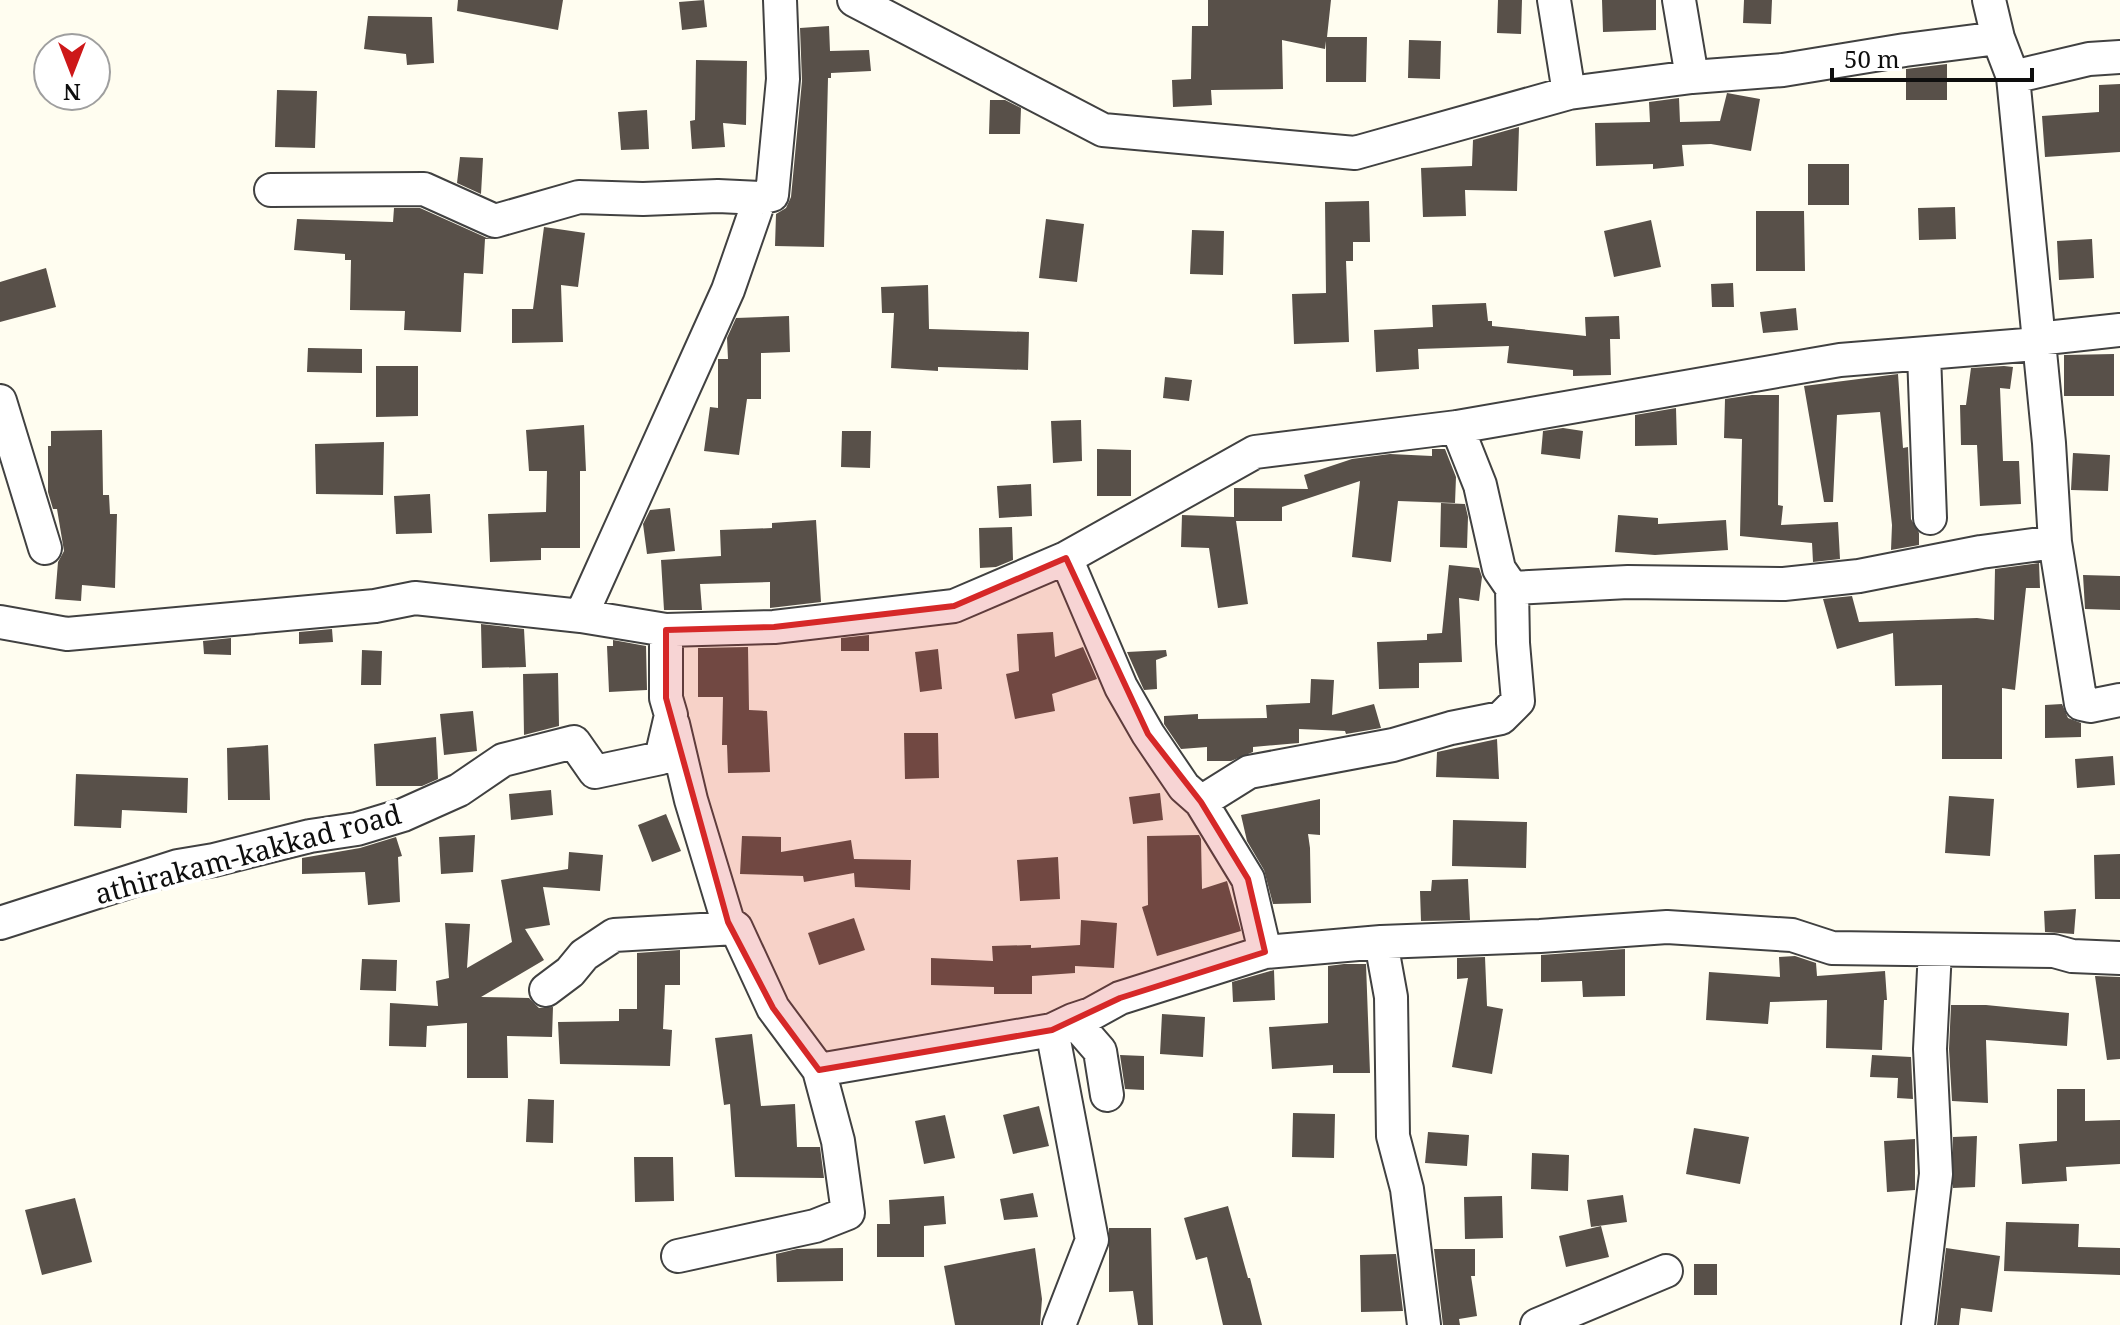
<svg xmlns="http://www.w3.org/2000/svg" width="2120" height="1325" font-family="'Noto Serif',serif">
	<style>
		.building { fill: #585049 }
		.lines { fill: none; stroke-linecap: round; stroke-linejoin: round }
		.street-casing { stroke: #414141; stroke-width: 36 }
		.street { stroke: #fff; stroke-width: 32 }
		.marked { fill: #d62828; fill-opacity: 0.2; stroke: #d62828; stroke-width: 6; stroke-linejoin: round }
		.labels { text-anchor: middle; stroke-width: 8; stroke-linejoin: round; paint-order: stroke }
		.street-label { font-size: 28px; fill: #0e0e0e; stroke: #fff }
	</style>
	<rect width="100%" height="100%" fill="#fffdf0"/>
	<!-- building -->
	<path class="building" d="M458 0H563L558 30 457 11Z
		M704 0 707 27 682 30 679 2Z
		M1208 0H1331L1327 37H1367L1366 82H1326V41L1325 49 1282 40 1283 89 1211 90 1212 105 1173 107 1172 80 1191 79 1192 26H1208Z
		M1498 0H1522L1521 34 1497 33Z
		M1602 0H1656V30L1603 32Z
		M1744 0H1772L1771 24 1743 23Z
		M368 16 432 17 434 63 407 65 406 54 364 49Z
		M829 26 830 51 869 50 871 71 831 73V78H828L824 247 775 246 776 214 786 208 791 197 802 81 800 28Z
		M1409 40 1441 41 1440 79 1408 78Z
		M696 60 747 61 746 125 723 123 725 147 692 149 690 121 695 120Z
		M1947 64V100H1906V69Z
		M2120 84V152L2045 157 2042 116 2099 112V85Z
		M277 90 317 91 315 148 275 147Z
		M1727 93 1760 99 1751 151 1711 144 1682 145 1684 166 1653 169V164L1596 166 1595 123 1650 122 1649 102 1679 98 1680 122 1720 121Z
		M990 100H1005L1021 108 1020 134H989Z
		M647 110 649 149 621 150 618 112Z
		M1519 127 1517 191 1465 190 1466 216 1423 217 1421 168 1472 166 1473 140Z
		M460 157 483 158 481 194 457 183Z
		M1808 164H1849V205H1808Z
		M1369 201 1370 242H1353V261H1346L1349 342 1294 344 1292 294 1326 293 1325 202Z
		M1955 207 1956 239 1919 240 1918 208Z
		M394 208H420L487 238 494 239H485L483 274 464 273 461 332 404 330 405 311 350 310 351 260H345V254L294 250 297 219 393 222Z
		M1756 211H1804L1805 271H1756Z
		M1046 219 1084 224 1077 282 1039 278Z
		M1651 220 1661 267 1614 277 1604 231Z
		M544 227 585 233 578 287 561 285 563 342 512 343V309H533Z
		M1192 230 1224 231 1223 275 1190 274Z
		M2092 239 2094 278 2059 280 2057 241Z
		M46 268 56 307 0 322V282Z
		M1733 283 1734 307H1712L1711 284Z
		M928 285 929 329 1029 332 1028 370 938 367V371L891 368 894 313H882L881 287Z
		M1486 303 1488 321H1492V326L1586 336 1585 317 1619 316 1620 339H1610L1611 375 1573 376V370L1507 363 1509 346 1418 349 1419 369 1376 372 1374 330 1433 327 1432 305Z
		M1796 308 1798 330 1763 333 1760 312Z
		M789 316 790 352 761 353V399H747L739 455 704 451 710 407 718 408V359H728L727 338 736 318Z
		M308 348 362 349V373L307 372Z
		M2114 354V396H2064V355Z
		M376 366H418V416L376 417Z
		M2004 366 2013 367 2010 389 2000 388 2003 461H2019L2021 504 1980 506 1977 445H1961L1960 405H1966L1971 368Z
		M1898 374 1903 448 1908 447 1911 519 1919 533V545L1891 550 1892 525 1880 412 1837 415 1833 502H1824L1804 386Z
		M1165 377 1192 380 1189 401 1163 398Z
		M1752 395H1779L1778 505 1783 506 1781 525 1838 522 1840 559 1813 562 1812 543 1740 536 1742 439 1724 438 1725 399Z
		M1676 408 1677 445 1635 446V415Z
		M1081 420 1082 461 1053 463 1051 421Z
		M584 425 586 471H580V548H541V560L490 562 488 514 546 512 547 471H529L526 430Z
		M1563 428 1583 431 1580 459 1541 454 1543 431Z
		M102 430 103 495H109L110 514H117L115 588 82 585 81 601 55 599 58 562 64 551 57 509H53L48 492V446H51V431Z
		M842 431H871L870 468 841 467Z
		M384 442 383 495 316 494 315 444Z
		M1097 449 1131 450V496H1097Z
		M1432 449H1445L1456 477 1455 503 1398 501 1391 562 1352 557 1360 481 1282 507V521H1236L1248 604 1218 608 1209 548 1181 547 1182 515 1234 517V488L1308 489 1304 475 1352 459 1390 454 1432 456Z
		M2073 453 2110 455 2108 491 2071 490Z
		M1031 484 1032 516 999 518 997 486Z
		M430 494 432 533 396 534 394 496Z
		M1441 503 1465 504 1468 517 1467 548 1440 547Z
		M670 508 675 551 647 554 643 524 650 510Z
		M1618 515 1658 518V524L1726 520 1728 550 1655 555 1615 552Z
		M816 520 821 602 770 608V582L700 584 702 610H664L661 560 721 556 720 530 772 528V523Z
		M1012 527 1013 560 996 567 980 568 979 528Z
		M2039 563 2040 588H2026L2015 690 2002 688V759H1942V685L1895 686 1893 633 1837 649 1823 599 1852 596 1859 622 1977 618 1994 620 1995 569Z
		M1449 565 1479 568 1482 577 1479 601 1459 598 1462 662 1419 663V688L1379 689 1377 642 1427 640V634L1442 633Z
		M2083 575 2120 576V610L2085 609Z
		M481 624 524 629 526 667 482 668Z
		M332 629 333 642 299 644V632Z
		M1053 632 1055 657 1083 647 1097 679 1052 694 1055 711 1015 719 1006 674 1019 671 1017 634Z
		M869 635V651H841V638Z
		M231 638V655L204 654 203 641Z
		M613 640 646 646 647 690 609 692 607 646H613Z
		M748 647 749 710 767 711 770 772 728 773 727 745H722L723 697H698V648Z
		M938 649 942 689 920 692 915 652Z
		M362 650 382 651 381 685H361Z
		M1166 650 1167 656 1156 660 1157 689 1144 690 1127 652Z
		M558 673 559 726 524 735 523 674Z
		M1311 679 1334 680 1332 715 1374 704 1381 728 1346 734 1345 731 1299 729V743L1253 747V752L1231 761H1207V747L1181 749 1164 724V716L1198 714V719L1267 718 1266 705 1310 703Z
		M2062 704 2068 718 2081 723V737L2045 738V705Z
		M473 711 477 751 444 755 440 714Z
		M904 733H938L939 778 905 779Z
		M436 737 438 779 422 786H376L374 744Z
		M1497 739 1499 779 1436 777 1437 752Z
		M268 745 270 800H228L227 748Z
		M2113 756 2115 785 2077 788 2075 759Z
		M76 774 188 778 187 813 122 810 121 828 74 826Z
		M551 790 553 815 511 820 509 794Z
		M1160 793 1163 820 1133 824 1129 797Z
		M1949 796 1994 799 1990 856 1945 853Z
		M1320 799V835L1308 834 1310 848 1311 903 1273 904 1264 870 1247 841 1241 815Z
		M666 814 681 851 652 862 638 825Z
		M1453 820 1527 822 1526 868 1452 866Z
		M475 835 473 872 441 874 439 837Z
		M1199 835 1201 839 1202 889 1227 881 1241 931 1157 956 1142 907 1148 905 1147 836Z
		M742 836 781 837V852L851 840 854 859 911 860 910 890 855 887 854 873 804 882 803 876 740 874Z
		M396 837 402 856 398 857 400 902 368 905 365 872 302 874V858L360 848Z
		M569 852 603 855 600 891 543 887 550 925 525 929 544 960 481 997 529 998 539 1008 553 1007 552 1037 507 1036 508 1078H467V1023L427 1026 426 1047 389 1046 390 1003 438 1006 436 981 449 978 445 923 470 924 467 968 512 942 501 880 568 869Z
		M2120 854V899H2095L2094 855Z
		M1058 857 1060 899 1020 901 1017 860Z
		M1468 879 1470 920 1421 921 1420 891H1431L1432 880Z
		M2076 909 2074 934 2045 932 2044 911Z
		M854 918 865 950 819 965 808 933Z
		M1081 920 1117 923 1114 968 1075 966V973L1032 976V994H994V987L931 985V958L993 961 992 946 1031 945V948L1080 945Z
		M1625 949V996L1583 997 1582 981 1541 982V955Z
		M680 950V985H665L663 1029 672 1030 670 1066 560 1064 558 1022 619 1021V1009H637V953Z
		M1795 956 1816 963 1817 976 1885 971 1887 1000H1884L1882 1050 1826 1048 1827 1000 1770 1002 1768 1024 1706 1020 1709 972 1780 977 1779 957Z
		M1485 957 1487 1006 1503 1009 1492 1074 1452 1067 1468 978 1457 979V958Z
		M362 959 397 960 396 991 360 990Z
		M1344 964H1366L1370 1073H1333V1065L1272 1069 1269 1027 1328 1023V966Z
		M1274 970 1275 1000 1233 1002 1232 982Z
		M2095 976 2120 977V1059L2107 1060Z
		M1951 1005H1986L2069 1013 2067 1046 1986 1040 1988 1103 1952 1101 1949 1049Z
		M1162 1014 1205 1017 1203 1057 1160 1054Z
		M752 1034 761 1106 795 1104 797 1147H820L824 1178 735 1177 730 1104 724 1105 715 1038Z
		M1120 1055 1144 1056V1090L1125 1089Z
		M1872 1055 1911 1057 1913 1099 1897 1098 1898 1078 1870 1077Z
		M2057 1089H2085V1121L2120 1120V1164L2066 1167 2067 1181 2022 1184 2019 1144 2057 1141Z
		M528 1099 554 1100 553 1143 526 1142Z
		M1039 1106 1049 1146 1013 1154 1003 1115Z
		M1293 1113 1335 1114 1334 1158 1292 1157Z
		M945 1115 955 1158 924 1164 915 1121Z
		M1694 1128 1749 1137 1740 1184 1686 1174Z
		M1428 1132 1469 1135 1467 1166 1425 1163Z
		M1977 1136 1975 1187 1953 1188V1137Z
		M1915 1139V1190L1887 1192 1884 1141Z
		M1532 1153 1569 1155 1568 1191 1531 1189Z
		M634 1157H673L674 1201 635 1202Z
		M1033 1193 1038 1217 1004 1220 1000 1199Z
		M1623 1195 1627 1222 1591 1227 1587 1200Z
		M944 1196 946 1224 924 1226V1257H877V1224H890L889 1200Z
		M1502 1196 1503 1238 1465 1239 1464 1197Z
		M75 1198 92 1262 42 1275 25 1210Z
		M1228 1206 1248 1278H1250L1262 1325H1223L1207 1257 1196 1260 1184 1218Z
		M2006 1222 2079 1224 2078 1247 2120 1248V1275L2004 1271Z
		M1601 1226 1609 1257 1566 1267 1559 1236Z
		M1109 1228H1151L1153 1325H1138L1133 1291 1109 1292Z
		M843 1248V1281L777 1282 776 1254 797 1249Z
		M1035 1248 1042 1299 1040 1325H955L944 1266Z
		M1946 1248 2000 1256 1992 1312 1961 1308 1959 1325H1937Z
		M1434 1249H1475V1276H1471L1477 1316 1459 1319 1460 1325H1443Z
		M1396 1254 1403 1311 1361 1312 1360 1255Z
		M1694 1264H1717V1295H1694Z"/>
	<g class="lines">
		<defs>
			<path id="street" d="M854 0 1103 130 1355 153 1569 93 1692 77 1783 70 1905 50 1998 38
				M1554 0 1569 93
				M1679 0 1692 77
				M1989 0 1998 38 2013 77 2049 443 2055 542 2081 704 2090 706 2120 700
				M2013 77 2089 59 2120 57
				M271 190 424 189 495 221 579 197 643 199 718 196 760 198
				M2037 339 2120 330
				M1924 354 1930 518
				M0 401 45 548
				M1066 558 1121 687 1148 734 1184 787 1201 802 1248 879 1265 952 1120 998 1091 1014 1073 1020 1100 1051 1107 1095
				M1512 588 1628 582 1784 584 1859 576 1981 552 2055 542
				M581 616 728 290 760 198 772 195 783 79 780 0
				M0 622 67 634 375 606 415 598 581 616 666 630
				M673 724 691 800 728 922 736 928 773 1008 819 1070
				M1201 802 1249 772 1393 745 1451 728 1501 718 1518 701 1513 643 1512 588 1499 569 1480 485 1457 427
				M0 923 178 866 214 860 310 836 357 829 403 815 459 790 503 760 574 742 595 772 661 758 671 715 666 698V630L774 627 954 606 1066 558 1255 452 1457 427 1840 360 2037 344
				M1381 942 1540 936 1667 927 1792 935 1832 948 2054 951 2072 956 2120 958
				M1265 952 1381 942 1391 997 1393 1136 1407 1189 1424 1325
				M546 990 570 972 584 955 614 935 736 928
				M1052 1030 1092 1240 1059 1325
				M678 1256 815 1226 848 1213 838 1141 819 1070 1052 1030 1073 1020
				M1537 1325 1666 1271
				M1918 1325 1936 1174 1930 1049 1935 950"/>
		</defs>
		<!-- street casing -->
		<use href="#street" class="street-casing"/>
		<!-- street -->
		<use href="#street" class="street"/>
	</g>
	<!-- marked area -->
	<path class="marked" d="M1066 558 1148 734 1201 802 1248 879 1265 952 1120 998 1052 1030 819 1070 773 1008 728 922 666 698V630L774 627 954 606Z"/>
	<g class="labels">
		<!-- street labels -->
		<g class="street-label">
			<text transform="translate(248 854) rotate(-15)" y="10">athirakam-kakkad road</text>
		</g>
	</g>
	<!-- north arrow -->
	<g transform="translate(72 72) rotate(180)"><circle r="38" fill="#ffffff" stroke="#9f9f9f" stroke-width="2"/>
	<path d="M0-6L14 30L0 20L-14 30Z" fill="#cd1819"/>
	<text y="-12" font-size="22" font-weight="bold" text-anchor="middle" fill="#0e0e0e">N</text>
	</g>
	<!-- scale -->
	<path d="M1832 68v12h200v-12" fill="none" stroke="#0e0e0e" stroke-width="4"/>
	<text x="1844" y="68" font-size="24" fill="#0e0e0e" stroke="#ffffff" stroke-width="6" paint-order="stroke">50 m</text>
</svg>
